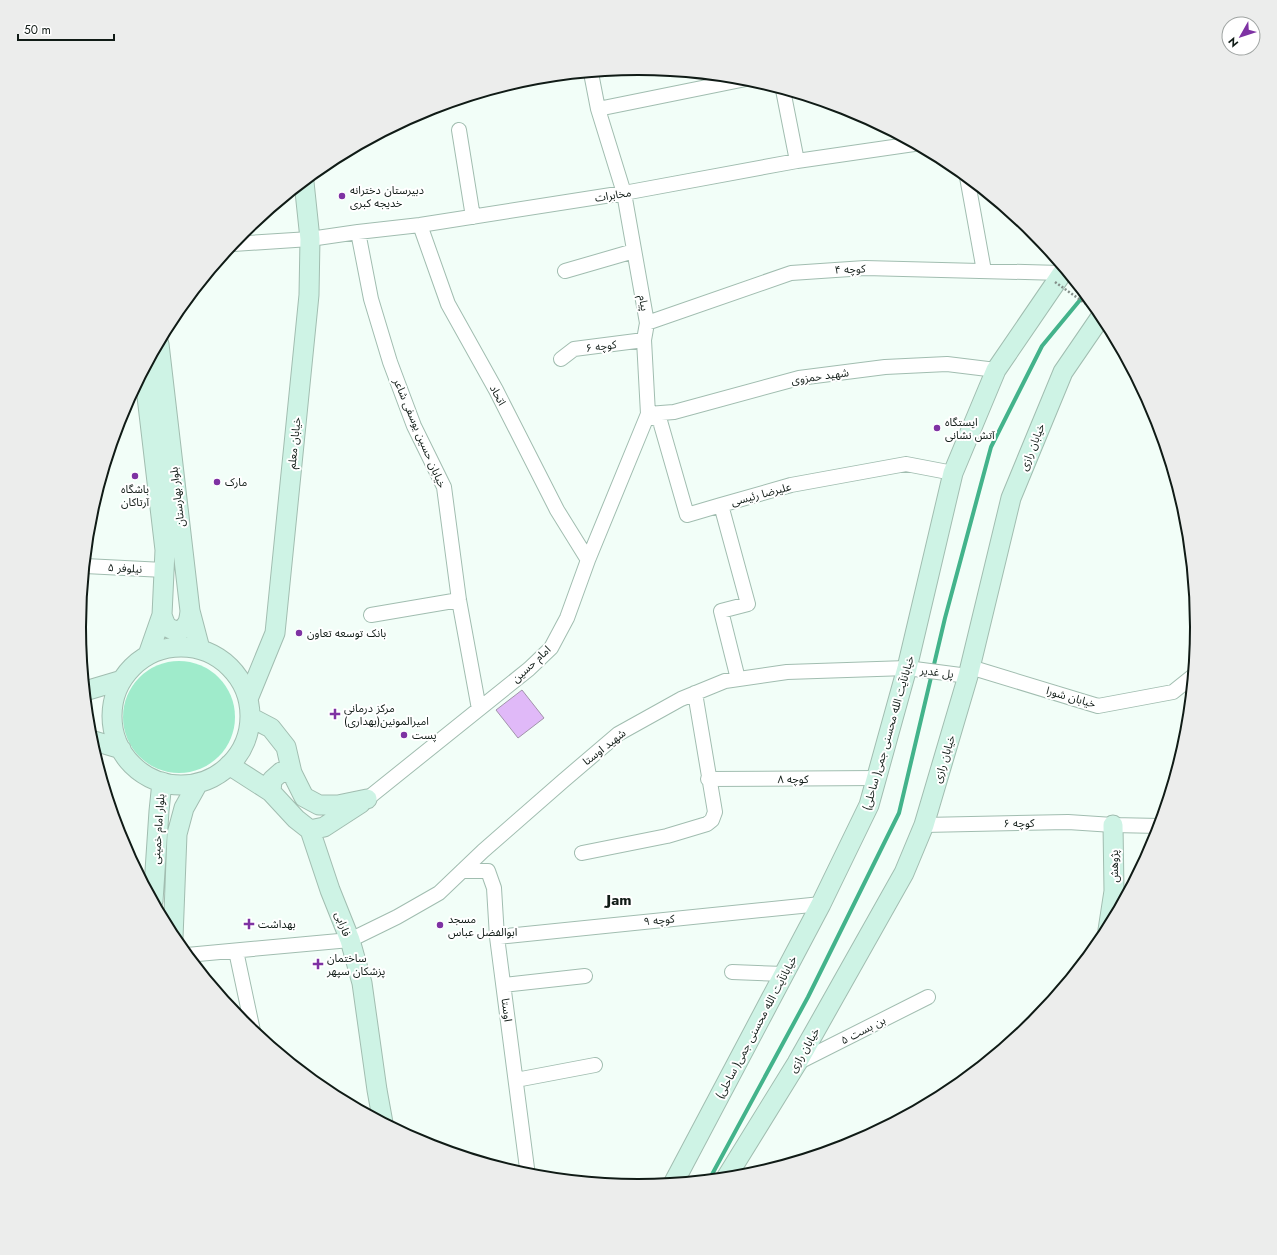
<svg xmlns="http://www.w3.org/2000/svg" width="1277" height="1255" font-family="Jost,'Noto Sans Arabic',sans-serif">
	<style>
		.green { fill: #9febcb }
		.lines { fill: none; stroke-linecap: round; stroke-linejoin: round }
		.stream { stroke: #43b38b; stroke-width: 4 }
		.building { fill: #e0b9f8; stroke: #a194aa }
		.street-casing { stroke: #a1bdb0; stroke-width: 16 }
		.secondary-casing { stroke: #a1bdb0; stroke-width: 21 }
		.street { stroke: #fff; stroke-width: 14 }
		.secondary { stroke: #cef3e5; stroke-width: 19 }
		.path-bridge { stroke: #848f8a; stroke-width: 2.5; stroke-dasharray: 2 2; stroke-linecap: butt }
		.poi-dot { fill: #7e32a3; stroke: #fff; stroke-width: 1.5 }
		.labels { text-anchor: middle; stroke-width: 4; stroke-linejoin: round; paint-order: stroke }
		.poi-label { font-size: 11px; fill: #101b16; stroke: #fff; text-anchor: start }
		.street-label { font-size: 11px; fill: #101b16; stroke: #fff }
		.district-label { font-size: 15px; font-weight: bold; fill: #101b16; stroke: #fff }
		.rim { fill: none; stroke: #101b16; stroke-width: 2 }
	</style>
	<rect width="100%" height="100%" fill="#f2fef8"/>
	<!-- green -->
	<path class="green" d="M123 717a56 56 0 1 1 112 0a56 56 0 1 1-112 0Z"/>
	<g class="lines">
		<!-- stream -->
		<path class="stream" d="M709 1180 808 997 899 813 945 618 991 447 1042 346 1085 294"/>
	</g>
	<!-- building -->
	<path class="building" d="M522 690 544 718 518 738 496 710Z"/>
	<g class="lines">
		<defs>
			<path id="street" d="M783 90 797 161
				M598 109 746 79
				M459 130 473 217
				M967 177 984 271
				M420 225 448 304 496 390 557 510 588 560
				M358 232 371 299 390 362 414 426 444 487 459 600 479 709
				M233 244 310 239 358 232 420 225 624 193 797 161 914 144
				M565 271 634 251
				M647 323 791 273 865 268 1061 273
				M561 359 574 349 644 340
				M648 414 674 412 799 378 885 367 947 364 996 370
				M648 414 660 421 687 515 721 505
				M85 566 164 570
				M371 615 459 600
				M970 667 1098 706 1173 692 1193 676
				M738 679 721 611 748 604 721 505 791 485 906 464 953 473
				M708 779 877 778
				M367 799 529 669 551 648 567 618 588 560 648 414 644 340 647 323 624 193 598 109 591 73
				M924 825 1068 822 1113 825 1160 826
				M582 853 667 836 707 824 712 820 715 812 695 693
				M462 871H488L494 888 497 937 528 1176
				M497 937 821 904
				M236 951 253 1031
				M187 955 350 940 397 917 439 893 483 851 563 781 618 734 681 699 725 681 787 672 907 668 968 676
				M732 972 784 974
				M504 985 585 976
				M797 1063 928 997
				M516 1080 595 1065"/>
			<path id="secondary" d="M159 344 190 611 200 649
				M144 371 165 550 162 615 148 655
				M162 615C166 627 167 629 179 631 188 626 189 621 190 611
				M112 716a69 69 0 1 1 138 0a69 69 0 1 1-138 0Z
				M85 691 122 680
				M248 699 275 633 309 295 310 239 304 182
				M250 717 271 728 286 747 292 773 304 797 319 805H338L367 799
				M91 740 121 749
				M229 765 271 792 296 819 310 830 330 890 350 940 362 983 377 1090 383 1123
				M271 792 272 780 281 772 292 773
				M310 830 324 827 361 803
				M153 901 159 811 162 782
				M1108 930 1114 891 1113 825
				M173 938 177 834 184 808 198 783
				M726 1178 797 1063 904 873 924 825 968 676 1011 498 1063 372 1102 315
				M673 1184 821 904 869 805 907 668 953 473 996 370 1065 269"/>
		</defs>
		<!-- street casing -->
		<use href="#street" class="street-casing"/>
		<!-- secondary casing -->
		<use href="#secondary" class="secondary-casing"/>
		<!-- street -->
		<use href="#street" class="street"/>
		<!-- secondary -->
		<use href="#secondary" class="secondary"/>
		<!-- path-bridge -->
		<path class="path-bridge" d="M1055 282 1103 316"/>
	</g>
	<!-- markers -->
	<g class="poi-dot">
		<circle cx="342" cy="196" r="4"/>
		<circle cx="937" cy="428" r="4"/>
		<circle cx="135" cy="476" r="4"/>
		<circle cx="217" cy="482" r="4"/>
		<circle cx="299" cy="633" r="4"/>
		<path d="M333 708h4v4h4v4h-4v4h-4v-4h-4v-4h4z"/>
		<circle cx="404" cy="735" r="4"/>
		<path d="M247 918h4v4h4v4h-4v4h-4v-4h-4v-4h4z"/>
		<circle cx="440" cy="925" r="4"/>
		<path d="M316 958h4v4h4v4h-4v4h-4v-4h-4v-4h4z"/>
	</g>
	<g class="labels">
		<!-- poi labels -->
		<g class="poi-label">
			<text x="350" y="194">دبیرستان دخترانه<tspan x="350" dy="13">خدیجه کبری</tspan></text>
			<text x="945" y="426">ایستگاه<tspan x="945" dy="13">آتش نشانی</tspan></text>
			<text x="225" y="486">مارک</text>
			<text x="135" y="493" text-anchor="middle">باشگاه<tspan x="135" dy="13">آرتاکان</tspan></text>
			<text x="307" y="637">بانک توسعه تعاون</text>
			<text x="344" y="712">مرکز درمانی<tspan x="344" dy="13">امیرالمونین(بهداری)</tspan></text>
			<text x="412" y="739">پست</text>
			<text x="448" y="923">مسجد<tspan x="448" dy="13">ابوالفضل عباس</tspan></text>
			<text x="258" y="928">بهداشت</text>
			<text x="327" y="962">ساختمان<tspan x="327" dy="13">پزشکان سپهر</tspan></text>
		</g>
		<!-- street labels -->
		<g class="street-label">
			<text transform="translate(613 195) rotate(-9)" y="4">مخابرات</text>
			<text transform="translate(850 269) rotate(-3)" y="4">کوچه ۴</text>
			<text transform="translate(644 303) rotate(80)" y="4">پیام</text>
			<text transform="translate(601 346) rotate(-8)" y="4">کوچه ۶</text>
			<text transform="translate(820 376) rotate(-8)" y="4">شهید حمزوی</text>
			<text transform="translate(498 395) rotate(62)" y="4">اتحاد</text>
			<text transform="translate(420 433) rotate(67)" y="4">خیابان حسین یوسفی شاعر</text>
			<text transform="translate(294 443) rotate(-84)" y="4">خیابان معلم</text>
			<text transform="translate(1032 447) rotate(-68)" y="4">خیابان رازی</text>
			<text transform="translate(761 494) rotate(-15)" y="4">علیرضا رئیسی</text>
			<text transform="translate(177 497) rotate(-97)" y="4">بلوار بهارستان</text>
			<text transform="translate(125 568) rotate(3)" y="4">نیلوفر ۵</text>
			<text transform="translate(531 664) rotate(-43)" y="4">امام حسین</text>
			<text transform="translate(937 672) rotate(7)" y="4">پل غدیر</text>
			<text transform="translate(1071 697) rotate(16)" y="4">خیابان شورا</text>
			<text transform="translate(888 733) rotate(-74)" y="4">خیابانآیت الله محسنی جمی( ساحلی)</text>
			<text transform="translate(604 747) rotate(-38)" y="4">شهید اوستا</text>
			<text transform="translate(944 759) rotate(-73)" y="4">خیابان رازی</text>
			<text x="793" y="783">کوچه ۸</text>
			<text transform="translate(1019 823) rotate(-1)" y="4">کوچه ۶</text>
			<text transform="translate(158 829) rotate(-86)" y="4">بلوار امام خمینی</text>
			<text transform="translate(1114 866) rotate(-90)" y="4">پژوهش</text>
			<text transform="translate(659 920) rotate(-6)" y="4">کوچه ۹</text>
			<text transform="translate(343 924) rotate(69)" y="4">فارابی</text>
			<text transform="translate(507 1010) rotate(83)" y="4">اوستا</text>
			<text transform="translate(756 1027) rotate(-62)" y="4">خیابانآیت الله محسنی جمی( ساحلی)</text>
			<text transform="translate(863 1030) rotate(-27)" y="4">بن بست ۵</text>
			<text transform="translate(804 1050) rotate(-60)" y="4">خیابان رازی</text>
		</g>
		<!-- district labels -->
		<g class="district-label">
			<text x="619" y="905">Jam</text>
		</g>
	</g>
	<!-- crop -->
	<path d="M0 0H1277V1255H0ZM86 627a552 552 0 1 1 1104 0a552 552 0 1 1-1104 0Z" fill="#ecedec" fill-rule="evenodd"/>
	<path class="rim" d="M86 627a552 552 0 1 1 1104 0a552 552 0 1 1-1104 0Z"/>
	<!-- north arrow -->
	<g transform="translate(1241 36) rotate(231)"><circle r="19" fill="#ffffff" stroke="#9fa4a2"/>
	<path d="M0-3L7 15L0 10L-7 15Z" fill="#7e32a3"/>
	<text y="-6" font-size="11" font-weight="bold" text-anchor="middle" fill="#101b16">N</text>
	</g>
	<!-- scale -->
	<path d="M18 34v6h96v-6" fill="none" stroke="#101b16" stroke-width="2"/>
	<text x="24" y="34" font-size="12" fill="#101b16" stroke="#ffffff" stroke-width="3" paint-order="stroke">50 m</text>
</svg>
